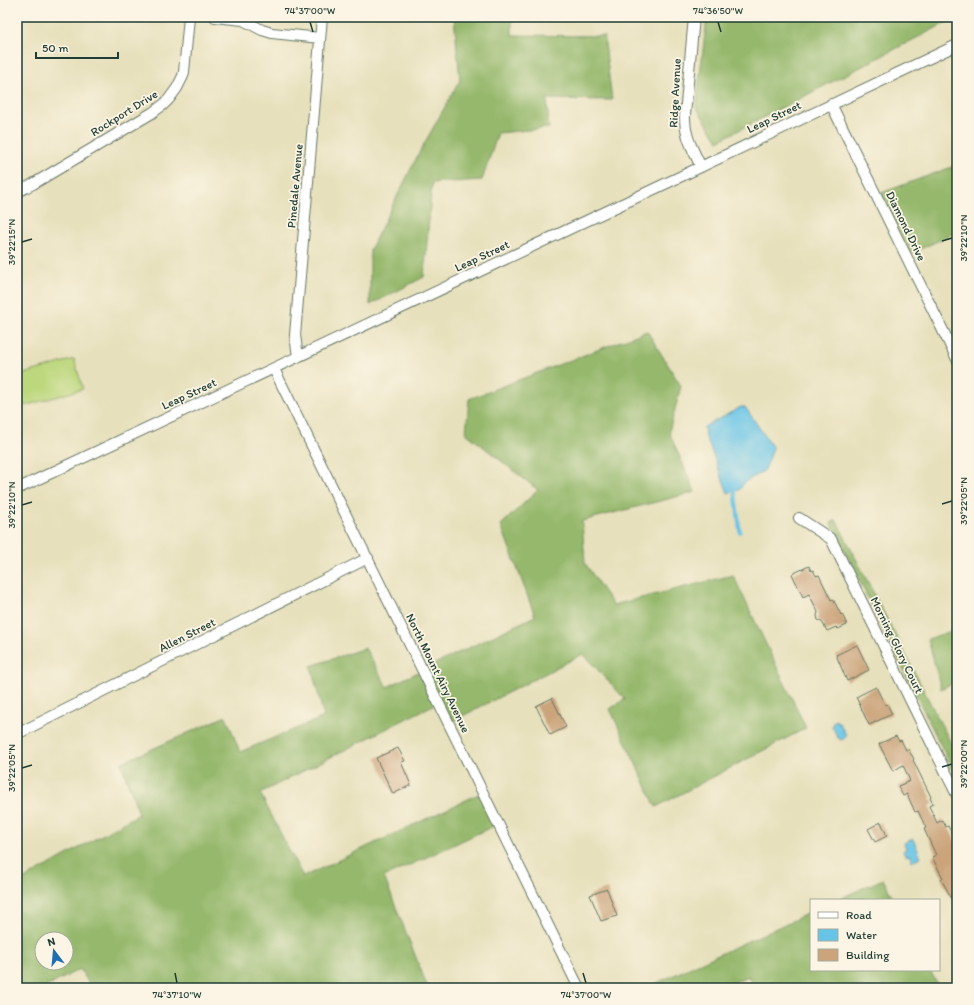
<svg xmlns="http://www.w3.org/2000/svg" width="974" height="1005" font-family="Itim,sans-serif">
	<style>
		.green { fill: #bcd77c; stroke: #6e8a58 }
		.forest { fill: #95b86c; stroke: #5a7a50; fill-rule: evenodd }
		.water { fill: #68c4e6; stroke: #44808d }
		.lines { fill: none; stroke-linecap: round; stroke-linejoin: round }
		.stream { stroke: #68c4e6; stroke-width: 3.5 }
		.building { fill: #cba47b }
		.minor-casing { stroke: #657664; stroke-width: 12 }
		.minor { stroke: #fff; stroke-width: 10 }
		.ticks { fill: none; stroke: #1f3d34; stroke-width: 1.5 }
		.labels { text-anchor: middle; stroke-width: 3.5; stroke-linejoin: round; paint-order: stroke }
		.street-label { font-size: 12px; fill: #1f3d34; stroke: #fcf5e5 }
		.neatline { fill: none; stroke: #1f3d34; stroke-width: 1.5 }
		.ticks-label { font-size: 10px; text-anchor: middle; fill: #1f3d34 }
	</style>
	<rect width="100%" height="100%" fill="#fcf5e5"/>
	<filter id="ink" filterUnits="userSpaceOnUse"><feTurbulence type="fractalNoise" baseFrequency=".025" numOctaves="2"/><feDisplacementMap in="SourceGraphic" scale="8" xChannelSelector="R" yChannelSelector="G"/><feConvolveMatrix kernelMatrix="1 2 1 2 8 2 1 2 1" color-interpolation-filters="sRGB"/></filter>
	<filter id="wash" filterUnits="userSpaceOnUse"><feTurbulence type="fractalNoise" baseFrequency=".012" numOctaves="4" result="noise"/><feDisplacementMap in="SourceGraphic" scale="16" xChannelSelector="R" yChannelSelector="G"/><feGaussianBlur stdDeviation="0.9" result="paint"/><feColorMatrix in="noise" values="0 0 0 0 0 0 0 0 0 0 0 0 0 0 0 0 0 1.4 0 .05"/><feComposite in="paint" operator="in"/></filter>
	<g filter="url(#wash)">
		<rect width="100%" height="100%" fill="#e7e0bc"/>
		<!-- green -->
		<path class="green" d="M74 359 83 389 24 406 17 383V376Z"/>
		<!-- forest -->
		<path class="forest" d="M454 17H512V35L604 36 612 100 547 99 549 128 498 133 482 180 432 183 424 277 370 305V250L419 153 460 80Z
			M707 17H957L718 141 696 107Z
			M957 165V232L905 256 876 195Z
			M647 331 681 386 669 432 695 492 582 521 585 563 613 605 733 575 806 728 656 807 610 709 625 699 583 654 447 724 437 703 260 793 303 877 483 792 498 824 384 877 428 988H92L80 969 44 988H17V883L139 814 121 763 226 716 240 752 324 717 311 666 365 648 387 687 535 616 501 525 538 490 466 433 469 399ZM42 939H66V963H42Z
			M836 520 957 755V778L831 523Z
			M957 629V681L941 689 928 639Z
			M883 879 894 900H837Z
			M811 912V970H930L939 988H754L748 976 720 988H646Z"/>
		<!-- water -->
		<path class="water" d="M741 407H745L773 448 765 470 745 482 739 490 728 493 705 435 704 427Z
			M836 720 837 722H839L846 735 845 738 841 740 838 738 832 726 833 723V722Z
			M913 839 921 857 912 861 909 855 905 856 903 851 906 849 904 843Z"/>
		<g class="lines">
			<!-- stream -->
			<path class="stream" d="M735 492 740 532"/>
		</g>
		<g id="blocks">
			<!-- building -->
			<path class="building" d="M809 566 811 571 813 570 816 576 819 575 831 600 833 599 841 615 842 614 847 625 838 629 836 627 827 631 822 622 818 620 817 616 818 612 809 594 803 597 792 574Z
				M857 645 869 670 847 681 836 655Z
				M876 687 885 705 887 704 892 714 869 725 856 697Z
				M552 698 566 727 550 735 536 706Z
				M896 736 899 741 901 740 906 750 908 749 914 759 913 760 931 797 930 798 933 804 929 806 937 823 942 820 946 827 948 826 957 844V908L941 879 943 878 932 857 936 855 924 829 926 828 918 811 915 812 907 794 903 796 898 786 910 781 903 765 893 771 879 744Z
				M398 748 405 761 401 762 411 785 393 794 376 758Z
				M881 822 887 836 875 842 868 829Z
				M607 889 617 916 601 921 590 895Z"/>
		</g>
	</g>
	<g filter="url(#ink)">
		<use href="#blocks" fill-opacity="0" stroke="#657664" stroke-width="1"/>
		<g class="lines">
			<defs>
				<path id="minor" d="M215 17 243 20 262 30 272 33 320 38
					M694 17 685 115C684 136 693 149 701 167
					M831 104 957 359
					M17 192 33 184 152 113 163 105 169 99 177 88 183 76 184 72 189 17
					M298 357 295 335 322 17
					M274 369 579 988
					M17 489 669 182 957 45
					M799 518 831 539 957 795
					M17 734 368 558"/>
			</defs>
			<!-- minor casing -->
			<use href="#minor" class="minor-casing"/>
			<!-- minor -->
			<use href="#minor" class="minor"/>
		</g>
	</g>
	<!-- ticks -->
	<path class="ticks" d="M310 22 313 32M718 22 721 32M942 241 952 238M22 242 32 239M942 504 952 501M22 505 32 502M942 767 952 764M22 768 32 765M175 973 177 983M583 973 586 983"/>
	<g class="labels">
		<!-- street labels -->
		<g class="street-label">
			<text transform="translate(675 93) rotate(-87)" y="4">Ridge Avenue</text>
			<text transform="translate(124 113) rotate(-32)" y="4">Rockport Drive</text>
			<text transform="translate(774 117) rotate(-26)" y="4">Leap Street</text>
			<text transform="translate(295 186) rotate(-85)" y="4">Pinedale Avenue</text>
			<text transform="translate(906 226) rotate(64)" y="4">Diamond Drive</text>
			<text transform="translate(482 256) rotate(-25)" y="4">Leap Street</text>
			<text transform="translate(189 394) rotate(-25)" y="4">Leap Street</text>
			<text transform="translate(187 635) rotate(-27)" y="4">Allen Street</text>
			<text transform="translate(897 645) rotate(64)" y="4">Morning Glory Court</text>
			<text transform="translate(438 673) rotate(64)" y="4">North Mount Airy Avenue</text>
		</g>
	</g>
	<!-- margin -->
	<rect width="974" height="1005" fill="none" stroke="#fcf5e5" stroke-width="44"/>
	<!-- legend -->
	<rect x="810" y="899" width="130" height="72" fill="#fcf5e5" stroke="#a4ab9e"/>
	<rect x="818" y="912" width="20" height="6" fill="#ffffff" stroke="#a4ab9e"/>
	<text x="846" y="919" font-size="12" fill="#1f3d34">Road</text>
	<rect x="818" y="929" width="20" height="12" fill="#68c4e6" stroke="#a4ab9e"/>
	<text x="846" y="939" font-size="12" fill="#1f3d34">Water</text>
	<rect x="818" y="949" width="20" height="12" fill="#cba47b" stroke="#a4ab9e"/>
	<text x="846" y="959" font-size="12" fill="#1f3d34">Building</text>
	<!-- north arrow -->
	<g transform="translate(54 951) rotate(344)"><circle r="19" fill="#fcf5e5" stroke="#a4ab9e"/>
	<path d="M0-3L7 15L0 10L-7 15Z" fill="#1f6fb2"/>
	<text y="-6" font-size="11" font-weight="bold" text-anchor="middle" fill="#1f3d34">N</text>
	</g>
	<!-- scale -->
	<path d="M36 52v6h82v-6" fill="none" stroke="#1f3d34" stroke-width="2"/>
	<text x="42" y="52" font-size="12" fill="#1f3d34" stroke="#fcf5e5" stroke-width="3" paint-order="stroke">50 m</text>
	<rect x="22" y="22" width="930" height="961" class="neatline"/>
	<g class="ticks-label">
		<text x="310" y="14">74°37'00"W</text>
		<text x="718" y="14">74°36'50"W</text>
		<text transform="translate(963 238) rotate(-90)" y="4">39°22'10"N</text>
		<text transform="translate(11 242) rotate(-90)" y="4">39°22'15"N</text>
		<text transform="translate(963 501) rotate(-90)" y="4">39°22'05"N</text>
		<text transform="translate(11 505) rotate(-90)" y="4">39°22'10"N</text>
		<text transform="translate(963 764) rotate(-90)" y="4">39°22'00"N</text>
		<text transform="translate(11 768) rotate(-90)" y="4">39°22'05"N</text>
		<text x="177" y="998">74°37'10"W</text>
		<text x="586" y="998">74°37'00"W</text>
	</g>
</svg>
